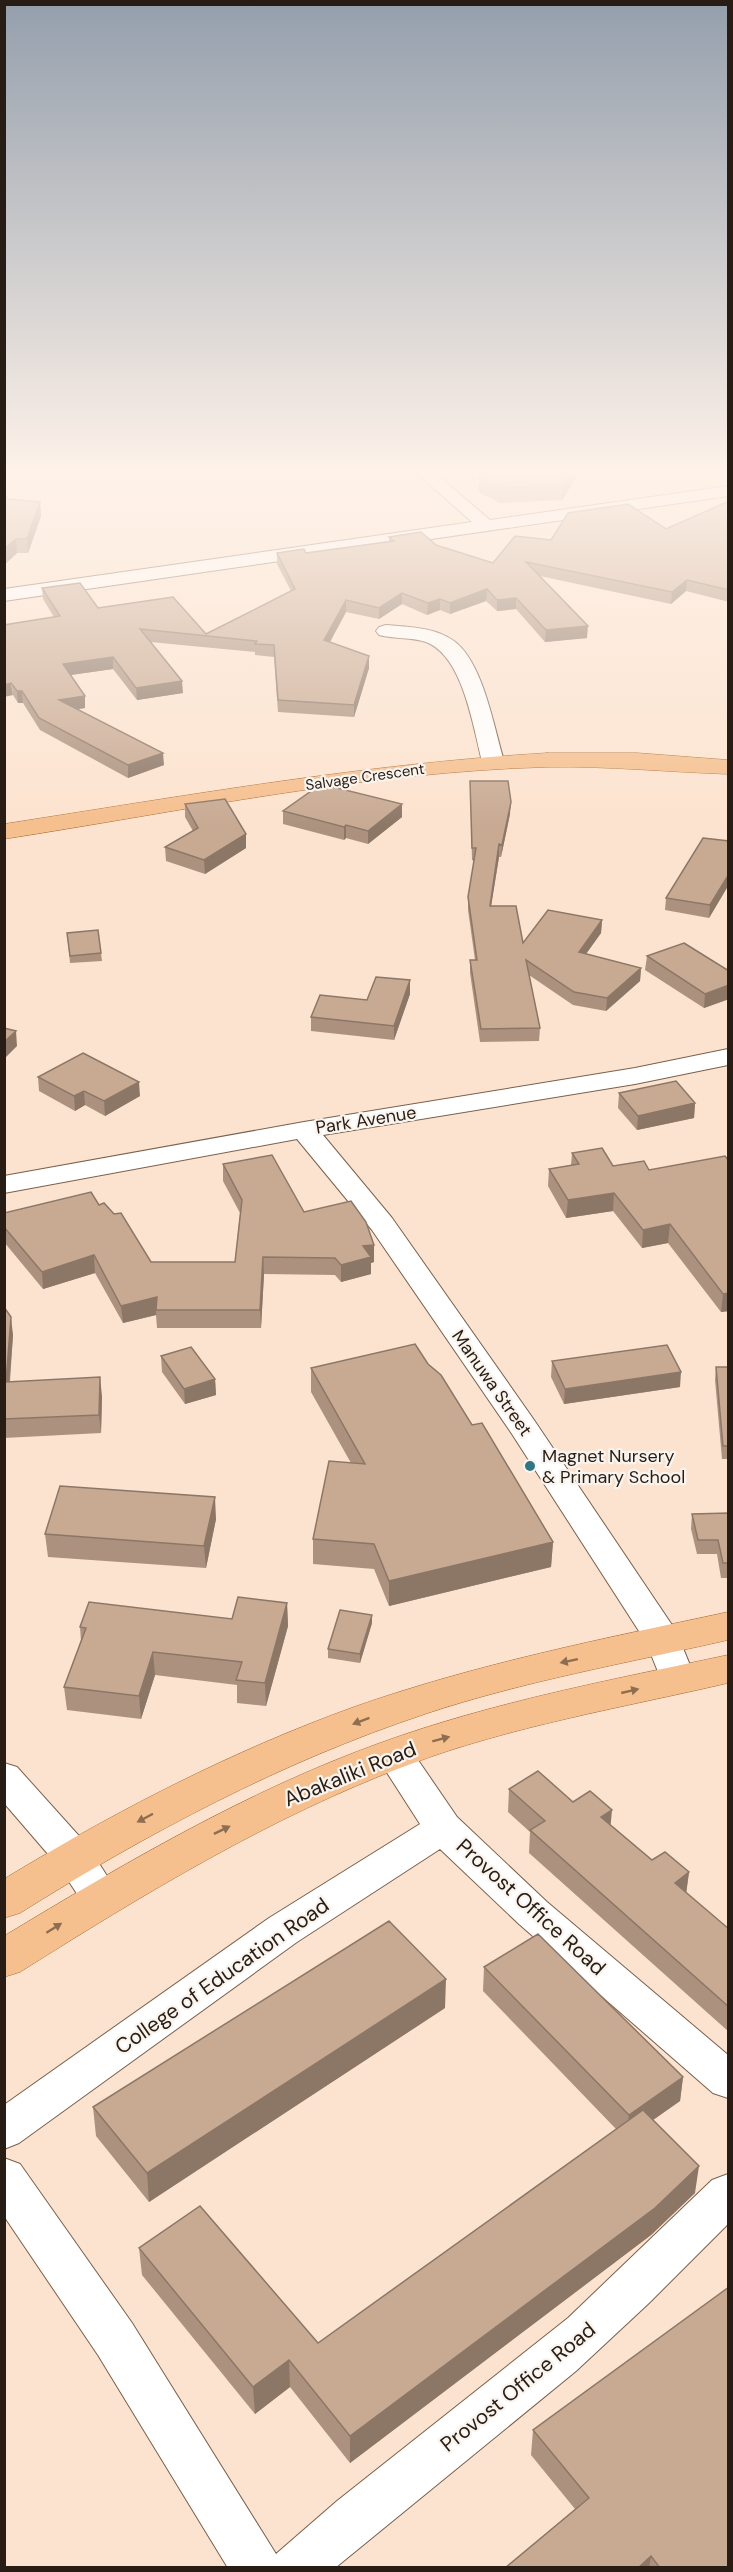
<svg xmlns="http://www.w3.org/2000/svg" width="733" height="2572" font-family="'DM Sans',sans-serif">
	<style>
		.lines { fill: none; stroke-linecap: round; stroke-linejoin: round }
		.minor-casing { stroke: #7b604b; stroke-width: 2 }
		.major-casing { stroke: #a96b32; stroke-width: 1 }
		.minor { fill: #fff; fill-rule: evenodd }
		.major { fill: #f5bf8e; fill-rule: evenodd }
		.wall { fill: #ac927e }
		.shaded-wall { fill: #8c7767 }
		.building { fill: #c8aa93; stroke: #8c7767; stroke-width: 1.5 }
		.oneway { fill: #8e6e51 }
		.poi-dot { fill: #307783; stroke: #faf4ef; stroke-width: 2 }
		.labels { text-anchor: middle; stroke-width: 4.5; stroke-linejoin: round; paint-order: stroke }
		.far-street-label { font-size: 15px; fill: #281d14; stroke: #faf4ef }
		.street-label { font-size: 18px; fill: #281d14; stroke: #faf4ef }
		.poi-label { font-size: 18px; fill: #281d14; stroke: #faf4ef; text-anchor: start }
		.near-street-label { font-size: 21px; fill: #281d14; stroke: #faf4ef }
	</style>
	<rect width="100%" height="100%" fill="#fce3cf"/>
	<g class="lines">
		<defs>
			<path id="minor" d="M411 468H429L490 520 728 486V496L4 601V589L472 522Z
				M386 625C408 627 435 627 454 641 483 662 494 728 504 761L501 766H485L482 761C473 726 463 656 426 642 411 637 394 639 379 635L376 631 379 627Z
				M728 1049V1065L635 1084 323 1135 392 1218 534 1420 676 1631 696 1680 691 1689 678 1693 665 1689 646 1642 512 1434 372 1230 297 1139 4 1193V1176L304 1122 635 1068Z
				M394 1740 407 1744 457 1817 547 1902 728 2055V2098L713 2093 519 1924 440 1849 297 1942 19 2143 4 2149V2105L269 1918 420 1824 375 1754 381 1744Z
				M4 1763 17 1767 88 1846 121 1898 115 1909 101 1914 87 1909 60 1868 4 1803Z
				M4 2158 20 2164 132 2323 276 2554 337 2501 568 2318 712 2180 728 2174V2224L649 2303 576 2371 335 2568H228L98 2355 4 2216Z"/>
			<path id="major" d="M547 753H637L728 760V774C668 772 608 766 548 767 365 772 184 811 4 839V824C185 796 364 764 547 753Z
				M728 1612V1640C627 1663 524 1681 425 1714 281 1762 148 1833 20 1913L4 1918V1879C116 1811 232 1751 354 1707 476 1664 602 1639 728 1612Z
				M728 1655V1683C621 1708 511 1726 408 1765 270 1817 144 1894 20 1972L4 1977V1936C125 1863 247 1791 380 1743 493 1702 611 1680 728 1655Z"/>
		</defs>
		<!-- minor casing -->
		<use href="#minor" class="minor-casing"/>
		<!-- major casing -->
		<use href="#major" class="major-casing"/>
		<!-- minor -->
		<use href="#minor" class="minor"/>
		<!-- major -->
		<use href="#major" class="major"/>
	</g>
	<!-- wall -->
	<path class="wall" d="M483 468H582L579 471 576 469 575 479 562 500 500 503 478 492 479 477Z
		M621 468H663L623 470Z
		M4 493 8 499 40 502 41 516 28 553H17L4 565Z
		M729 501V602L686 591 671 604 540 576 587 638 545 642 516 609 497 611 486 601 450 614 440 610 427 615 402 604 379 619 346 612 330 642 369 656V668L354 717 278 712 274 657 255 655V652L150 642 183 693 137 700 113 669 70 675 85 708 78 709 164 765 128 778 40 730 23 703H18L13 695 4 625 54 617 43 599 42 588 98 608 206 634 291 591 277 564V553H306L389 541V537L436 545 493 563 551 540 666 529Z
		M470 781 510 814 501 857H499L491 906 523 943 602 920 601 933 586 954 641 968 640 981 606 1011 573 1005 529 975 540 1028 539 1041 480 1042 470 973V960H475L468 910V897L474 861 472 860Z
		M185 804 246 834V848L205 874 166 861 165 847 193 831 185 817Z
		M283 811 402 817 368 844 346 838 344 840 283 824Z
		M729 841V886H728L709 918 665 910 666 898Z
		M67 933 101 953 102 961 70 963Z
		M647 956 729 971V999L704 1008 645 970Z
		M410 994 394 1040 311 1031V1017L367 1000Z
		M38 1077 140 1096 105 1116 85 1105 75 1111 39 1091Z
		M619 1093 695 1103 694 1118 637 1130 618 1108Z
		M572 1153 613 1166 649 1170 725 1156 729 1311 721 1312 668 1243 642 1248 613 1211 566 1218 548 1186 549 1169 571 1165Z
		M223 1164 304 1212 374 1245V1262L371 1263V1274L341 1282 335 1275 264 1274 261 1328H157L156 1315 123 1323 95 1273 43 1289 4 1242V1213L99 1205 151 1262H235L240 1213 223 1181Z
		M4 1307 13 1335 10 1382 102 1396 101 1433 4 1438Z
		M161 1356 215 1379 216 1395 185 1404 162 1372Z
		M552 1361 680 1387 564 1404 551 1377Z
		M428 1364 472 1425 553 1542 551 1567 389 1606 374 1569 313 1564V1539L351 1463 311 1392V1368Z
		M716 1367H729V1459H722L715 1380Z
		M729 1513V1578H721L717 1554H697L691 1529 692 1514Z
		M216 1519 206 1568 48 1557 45 1534Z
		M287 1603 288 1626 266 1706 237 1703V1685L155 1675 141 1719 67 1710 64 1687 81 1641 80 1627 232 1619Z
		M372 1615V1623L360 1663 328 1658V1649Z
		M509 1789 573 1802 611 1825 652 1860 689 1872 686 1893 729 1929V2032L529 1853 530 1832 508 1812Z
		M484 1967 683 2077 680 2101 653 2120 695 2193 651 2235 350 2463 290 2387 255 2414 142 2275 139 2248 318 2343 616 2129 483 1991Z
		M445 2008 149 2202 96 2136 93 2107Z
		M533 2430 729 2568H505L575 2509 531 2455Z"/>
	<!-- shaded-wall -->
	<path class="shaded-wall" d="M573 468H576L575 479 562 500 563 485Z
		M40 502 41 516 28 553 27 539Z
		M16 539 17 553 4 565V549Z
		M687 580 686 591 671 604 672 592Z
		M487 589 486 601 450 614V603Z
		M402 593V604L379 619V608Z
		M516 598V609L497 611V600Z
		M440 599V610L427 615 428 603Z
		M346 600V612L325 651 324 640Z
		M588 626 587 638 545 642 546 630Z
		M369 656V668L354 717V705Z
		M113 657V669L64 676 63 664Z
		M182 681 183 693 137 700 136 688Z
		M11 683 13 695 4 697V685Z
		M17 691H22L23 703H18Z
		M85 696V708L60 712 59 700Z
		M163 753 164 765 128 778V765Z
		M511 802 510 814 501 857 502 845Z
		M402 804V817L368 844V831Z
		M346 825V838L344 840V827Z
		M246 834V848L205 874 204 860Z
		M499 844V857L489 919 490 906Z
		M729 874 728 886 709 918 710 905Z
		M602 920 601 933 578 965 579 952Z
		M641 968 640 981 606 1011 607 998Z
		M410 980V994L394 1040V1026Z
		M729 985V999L704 1008 705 994Z
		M16 1031 17 1046 4 1059V1042Z
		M139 1082 140 1096 105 1116 104 1101Z
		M84 1091 85 1105 75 1111 74 1096Z
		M695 1103 694 1118 637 1130 638 1116Z
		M614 1193 613 1211 566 1218 568 1200Z
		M670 1224 668 1243 642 1248 643 1230Z
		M374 1245V1262L371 1263V1274L341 1282V1265L363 1246Z
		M94 1255 95 1273 43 1289 42 1272Z
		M263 1257 264 1274 261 1328 260 1310Z
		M729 1293V1311L721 1312 723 1294Z
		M157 1297 156 1315 123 1323 121 1306Z
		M11 1317 13 1335 8 1400 6 1382Z
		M681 1372 680 1387 564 1404 565 1389Z
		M100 1377 102 1396 101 1433 99 1415Z
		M215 1379 216 1395 185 1404 184 1389Z
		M215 1497 216 1519 206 1568 204 1546Z
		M553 1542 551 1567 389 1606V1581Z
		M287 1603 288 1626 266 1706 265 1683Z
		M372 1615V1623L360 1663V1654Z
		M153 1652 155 1675 141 1719 139 1696Z
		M612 1810 610 1832 601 1817Z
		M689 1872 686 1895 675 1883Z
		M446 1979 445 2008 149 2202 147 2173Z
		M683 2077 680 2101 626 2139 629 2115Z
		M699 2166 695 2193 651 2235 350 2463V2436Z
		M289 2360 290 2387 255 2414 253 2387Z
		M651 2556 649 2568H638Z"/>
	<!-- building -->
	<path class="building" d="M483 468H573L563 485 501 488 479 477Z
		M4 493 8 499 40 502 27 539H16L4 549Z
		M729 501V590L687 580 672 592 526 562 588 626 546 630 516 598 497 600 487 589 450 603 440 599 428 603 402 593 379 608 346 600 324 640 369 656 354 705 278 700 274 645 255 644 257 641 140 629 182 681 136 688 113 657 63 664 85 696 59 700 163 753 128 765 39 718 22 691H17L11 683 4 685V625L60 616 42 588 80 583 98 608 173 597 206 634 295 589 277 553 304 549 306 553 394 541 389 537 421 532 436 545 493 563 515 536 551 540 568 513 628 504 666 529Z
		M470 781H508L511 802 502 845 499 844 490 906H516L523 943 548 910 602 920 579 952 641 968 607 998 574 992 526 960 540 1028 481 1029 470 960H477L468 897 476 848H472Z
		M321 784 402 804 368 831 346 825 344 827 283 811Z
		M225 799 246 834 204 860 165 847 198 828 185 804Z
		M703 838 729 841V874L710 905 666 898Z
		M98 930 101 953 70 956 67 933Z
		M684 943 729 971V985L705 994 647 956Z
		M376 977 410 980 394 1026 311 1017 320 995 367 1000Z
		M4 1028 16 1031 4 1042Z
		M83 1053 139 1082 104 1101 84 1091 74 1096 38 1077Z
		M676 1081 695 1103 638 1116 619 1093Z
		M602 1148 613 1166 644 1161 649 1170 725 1156 729 1161V1293L723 1294 670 1224 643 1230 614 1193 568 1200 549 1169 579 1164 572 1153Z
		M272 1155 304 1212 351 1201 366 1222 374 1245 363 1246 371 1257 341 1265 335 1258 263 1257 260 1310H156L157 1297 121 1306 94 1255 42 1272 4 1227V1213L91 1192 99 1205 104 1203 114 1214 121 1213 151 1262H235L242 1200 223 1164Z
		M4 1307 11 1317 6 1382 100 1377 99 1415 4 1419Z
		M415 1344 428 1364 441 1375 472 1425 482 1423 553 1542 389 1581 374 1544 313 1539 329 1461 365 1464 311 1368Z
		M667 1345 681 1372 565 1389 552 1361Z
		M191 1347 215 1379 184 1389 161 1356Z
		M716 1367H729V1446H723Z
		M60 1486 215 1497 204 1546 45 1534Z
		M729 1513V1563H723L718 1540H698L692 1514Z
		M238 1597 287 1603 265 1683 236 1680 242 1662 153 1652 139 1696 64 1687 86 1628 80 1627 89 1602 232 1619Z
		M340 1610 372 1615 360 1654 328 1649Z
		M538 1771 573 1802 590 1791 612 1810 601 1817 652 1860 665 1852 689 1872 675 1883 729 1929V2007L530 1830 545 1821 509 1789Z
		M389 1921 446 1979 147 2173 93 2107Z
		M538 1934 683 2077 629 2115 484 1967Z
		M643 2110 699 2166 655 2208 350 2436 289 2360 253 2387 139 2248 200 2206 318 2343Z
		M729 2287V2568H660L651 2556 638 2568H505L589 2498 533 2430Z"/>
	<!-- one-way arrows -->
	<defs><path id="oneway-solid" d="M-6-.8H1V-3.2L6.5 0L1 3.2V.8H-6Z" transform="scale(1.5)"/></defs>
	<g class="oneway">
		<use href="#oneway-solid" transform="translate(569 1661) rotate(168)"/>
		<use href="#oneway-solid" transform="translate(630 1691) rotate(-13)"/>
		<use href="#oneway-solid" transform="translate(361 1721) rotate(159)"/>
		<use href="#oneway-solid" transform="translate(441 1739) rotate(-15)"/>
		<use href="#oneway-solid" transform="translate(145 1818) rotate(152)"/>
		<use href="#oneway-solid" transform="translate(222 1830) rotate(-26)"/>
		<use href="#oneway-solid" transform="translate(54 1928) rotate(-32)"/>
	</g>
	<!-- sky -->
	<linearGradient id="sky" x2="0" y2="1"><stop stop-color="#949fac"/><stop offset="0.57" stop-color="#fef2e9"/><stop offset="1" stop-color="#fef2e9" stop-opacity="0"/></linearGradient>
	<rect width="733" height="828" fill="url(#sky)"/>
	<!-- markers -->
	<circle class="poi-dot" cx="530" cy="1466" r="6"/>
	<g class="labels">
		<!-- far-street labels -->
		<g class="far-street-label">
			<text transform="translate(365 777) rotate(-8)" y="5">Salvage Crescent</text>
		</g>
		<!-- street labels -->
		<g class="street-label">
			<text transform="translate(366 1120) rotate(-9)" y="6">Park Avenue</text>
			<text transform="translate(492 1383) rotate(55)" y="6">Manuwa Street</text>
		</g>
		<!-- poi labels -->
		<g class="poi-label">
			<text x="542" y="1462">Magnet Nursery<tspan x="542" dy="21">&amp; Primary School</tspan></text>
		</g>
		<!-- near-street labels -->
		<g class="near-street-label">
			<text transform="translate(350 1774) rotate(-22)" y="7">Abakaliki Road</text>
			<text transform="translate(531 1907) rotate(42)" y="7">Provost Office Road</text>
			<text transform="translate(222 1976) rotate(-35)" y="7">College of Education Road</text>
			<text transform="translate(518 2387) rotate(-39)" y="7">Provost Office Road</text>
		</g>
	</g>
	<!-- border -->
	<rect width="733" height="2572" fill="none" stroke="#281d14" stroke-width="12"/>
</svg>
